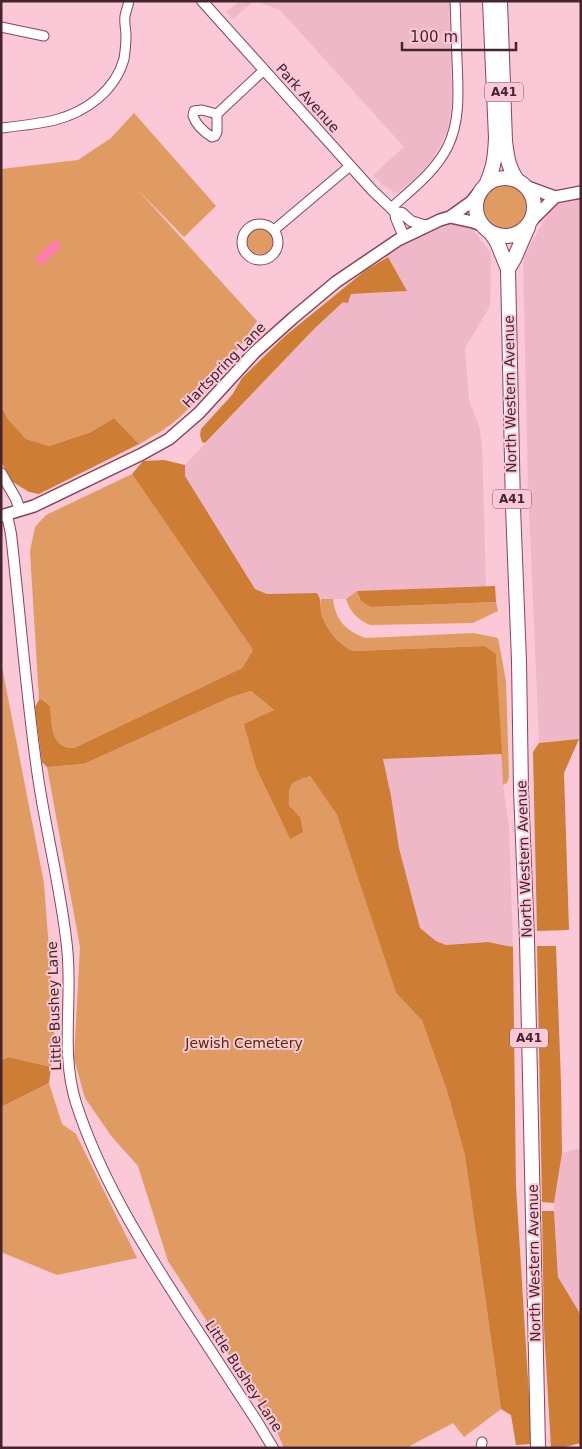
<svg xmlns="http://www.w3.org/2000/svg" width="582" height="1449" font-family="'DejaVu Sans',sans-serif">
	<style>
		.built { fill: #eeb8c8 }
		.green { fill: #e09b63 }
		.forest { fill: #cd7d34 }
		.water { fill: #fe7daa }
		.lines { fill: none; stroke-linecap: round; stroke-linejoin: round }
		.minor-casing { stroke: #8a435c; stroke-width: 11 }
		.tertiary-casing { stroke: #8a435c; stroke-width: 12 }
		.secondary-casing { stroke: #8a435c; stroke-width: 14 }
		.trunk-casing { stroke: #8a435c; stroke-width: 16 }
		.minor { stroke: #fff; stroke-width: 9 }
		.tertiary { stroke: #fff; stroke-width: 10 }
		.secondary { stroke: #fff; stroke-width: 11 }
		.trunk { stroke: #fff; stroke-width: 14 }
		.labels { text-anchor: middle; stroke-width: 4; stroke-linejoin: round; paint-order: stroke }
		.shield { fill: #fac8d6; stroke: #7b5661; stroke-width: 1 }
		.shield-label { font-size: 12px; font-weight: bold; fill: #44252f }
		.street-label { font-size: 14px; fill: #44252f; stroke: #fac8d6 }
		.park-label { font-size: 14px; fill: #542c02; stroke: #fac8d6 }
	</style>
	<rect width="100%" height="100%" fill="#fac8d6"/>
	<!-- built -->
	<path class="built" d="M240 1H254L233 19 226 12Z
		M256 1H449L452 98 450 117 447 132 440 146 431 161 413 180 398 193 394 192 384 186 373 175 404 147 280 10Z
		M581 199V733L579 739 539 743 528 484 523 258 553 205Z
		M467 222 491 253 490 306 465 348 469 400 479 426 482 444 486 587 357 591 346 599H321L317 593 267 594 255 589 185 476V465L314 329 351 294 406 291 386 253 445 223Z
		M502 754 503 785 509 826 513 947 488 942 446 945 436 941 420 928 399 848 391 796 383 759Z
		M581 1148V1319L579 1312 558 1277 554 1203 562 1153Z"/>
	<!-- green -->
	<path class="green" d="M134 113 216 206 184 237 136 188 257 321C235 355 211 388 181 416 169 427 154 436 139 444L114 418 91 432 49 446 26 439 8 419 1 406V169L78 160 111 138Z
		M482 207a23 23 0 1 1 46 0a23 23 0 1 1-46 0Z
		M247 241a13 13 0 1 1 26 0a13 13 0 1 1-26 0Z
		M132 474 253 650 242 668 74 748C50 749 52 723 50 706L43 699 39 700 30 551 35 527 46 515Z
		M357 591 359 598 371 607 496 602 498 611 473 623 370 625C357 619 351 613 346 599Z
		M321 599H333C335 620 347 632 366 638L474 633 498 638 506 681 509 777 507 783 503 785 496 654 485 646 353 651C339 645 325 630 322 615 320 610 321 604 321 599Z
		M1 662 44 883 55 1029 51 1067 9 1057 1 1060Z
		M251 691 274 710 245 724 256 768 290 839 300 817 289 805C289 783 289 783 310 776L337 815 396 993 422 1019 447 1091 465 1156 501 1409 464 1437 453 1423 406 1448H284L274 1425 168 1261 138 1166 112 1137 85 1098 74 1059 80 947 47 767 84 764 229 698Z
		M49 1083 62 1124 76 1134 137 1258 57 1275 1 1252V1107Z"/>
	<!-- forest -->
	<path class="forest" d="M388 257 407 291 351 294 348 303 343 302 314 329 205 443 202 442 200 435 201 429 232 395 242 378 285 336 366 270Z
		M1 406 8 419 26 439 49 446 91 432 114 418 139 444 39 494 29 492 13 482 1 462Z
		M164 460 185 465V476L255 589 267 594 317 593C323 602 319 607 322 616 327 631 339 645 353 651L485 646 496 654 502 754 383 759 391 796 399 848 420 928 436 941 446 945 488 942 513 947 516 1186 532 1444 516 1445 511 1415 501 1409 465 1156 447 1091 422 1020 396 993 337 815 310 776C289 783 289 783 289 805L300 817 303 832 290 839 256 768 244 724 274 710 251 691 229 698 84 764 47 767 42 762 35 707 39 700 42 699 50 706C52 723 50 749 74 748L242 668 253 650 132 474 143 461Z
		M495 586 496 602 371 607C363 603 359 600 357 591Z
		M579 739 564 773 569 930 537 931 533 752 539 743Z
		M537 946H556L561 1083 562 1153 554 1203 542 1202Z
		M9 1057 51 1067 49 1083 1 1107V1060Z
		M542 1211H554L558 1277 579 1312 581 1319V1443L560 1448 551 1447 544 1329Z"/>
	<!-- water -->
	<path class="water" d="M56 239 62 246 41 266 35 259Z"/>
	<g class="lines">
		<defs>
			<path id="minor" d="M1 27 44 36
				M202 110 217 114V132L215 136 212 137C204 132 196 124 193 116L194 111Z
				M217 114 264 70
				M1 128C19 126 38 124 55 120 86 112 115 91 124 59 125 52 126 43 126 36 126 29 124 23 125 16 126 11 128 6 129 1
				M391 208C411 190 436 171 448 146 461 119 458 88 457 59 456 40 456 20 455 1
				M242 242a18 18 0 1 1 36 0a18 18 0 1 1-36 0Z
				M274 230 350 166
				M481 1448 482 1442"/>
			<path id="tertiary" d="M202 1 372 190 395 212 402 213 411 221 417 223 428 226
				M395 212 396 218 404 237
				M1 473 16 499 20 510
				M7 515 11 534C20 613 26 692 37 770 45 829 61 888 67 947 73 999 60 1052 76 1103 100 1177 141 1243 183 1308 208 1346 233 1385 258 1423L273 1448"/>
			<path id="secondary" d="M525 186 555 197
				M450 217 473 222 482 225
				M531 221 555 197 581 192
				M1 516 34 506 142 454 169 439 199 413 254 353 293 318 336 282 398 240 440 220 450 217 471 202 480 191"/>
			<path id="trunk" d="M500 1 505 141C507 156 508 168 517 180
				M476 207a29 29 0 1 1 58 0a29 29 0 1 1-58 0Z
				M486 185C494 167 495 158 496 138L490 1
				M491 233 497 242 508 269 513 507 519 661 521 790 527 939 538 1448
				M508 269 514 259 528 227"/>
		</defs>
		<!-- minor casing -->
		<use href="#minor" class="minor-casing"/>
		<!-- tertiary casing -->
		<use href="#tertiary" class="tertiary-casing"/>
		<!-- secondary casing -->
		<use href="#secondary" class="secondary-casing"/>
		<!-- trunk casing -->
		<use href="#trunk" class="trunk-casing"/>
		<!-- minor -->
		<use href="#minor" class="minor"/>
		<!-- tertiary -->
		<use href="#tertiary" class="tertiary"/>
		<!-- secondary -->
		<use href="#secondary" class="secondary"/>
		<!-- trunk -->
		<use href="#trunk" class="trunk"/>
	</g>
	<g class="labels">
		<!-- shield labels -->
		<g class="shield">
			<rect x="485" y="82.5" width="38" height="19" rx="4"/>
			<rect x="493" y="489.5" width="38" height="19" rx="4"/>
			<rect x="510" y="1028.5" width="38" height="19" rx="4"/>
		</g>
		<g class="shield-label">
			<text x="504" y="96">A41</text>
			<text x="512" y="503">A41</text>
			<text x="529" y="1042">A41</text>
		</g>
		<!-- street labels -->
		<g class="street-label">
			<text transform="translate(308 98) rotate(48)" y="5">Park Avenue</text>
			<text transform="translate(224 365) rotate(-46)" y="5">Hartspring Lane</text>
			<text transform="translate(510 394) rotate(-91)" y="5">North Western Avenue</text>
			<text transform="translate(524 859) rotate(-92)" y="5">North Western Avenue</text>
			<text transform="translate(54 1006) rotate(-92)" y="5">Little Bushey Lane</text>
			<text transform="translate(534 1263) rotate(-91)" y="5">North Western Avenue</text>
			<text transform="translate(244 1376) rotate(57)" y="5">Little Bushey Lane</text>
		</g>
		<!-- park labels -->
		<g class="park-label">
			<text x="244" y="1048">Jewish Cemetery</text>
		</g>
	</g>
	<!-- border -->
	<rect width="582" height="1449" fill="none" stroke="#44252f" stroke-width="5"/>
	<!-- scale -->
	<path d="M402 42v8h114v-8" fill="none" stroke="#44252f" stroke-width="2.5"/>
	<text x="410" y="42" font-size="15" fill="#44252f" stroke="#fac8d6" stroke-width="4" paint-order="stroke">100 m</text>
</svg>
